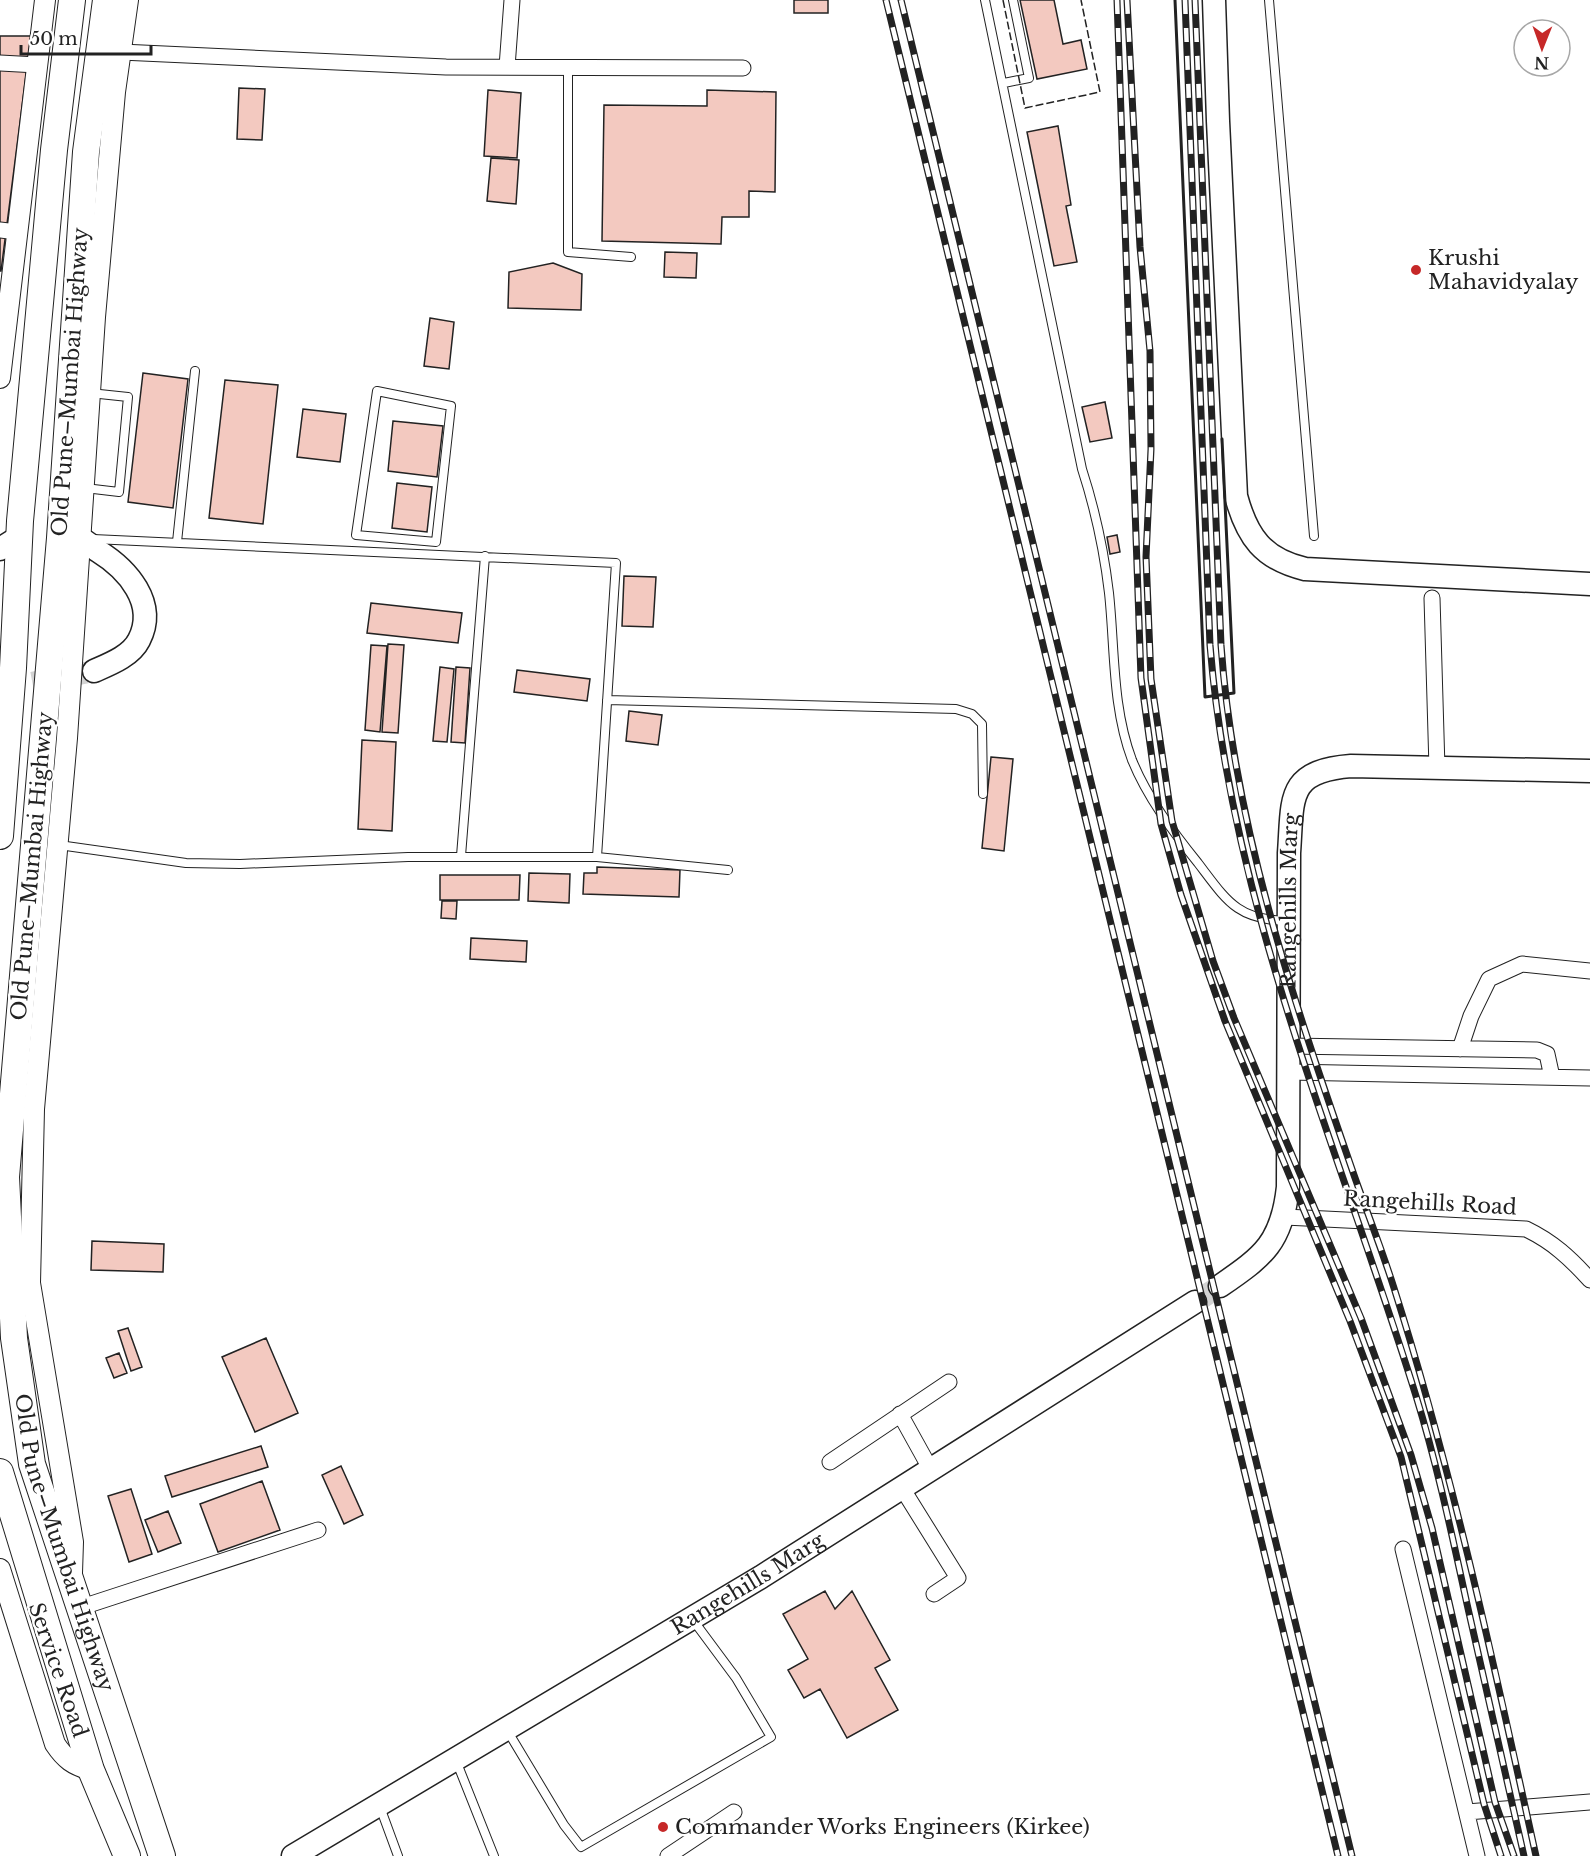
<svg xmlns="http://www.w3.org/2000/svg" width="1590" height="1856" font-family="'Libre Baskerville',serif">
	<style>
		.building { fill: #f3c9c0; stroke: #222; stroke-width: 1.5 }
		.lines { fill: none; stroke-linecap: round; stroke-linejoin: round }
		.secondary-tunnel { stroke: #d3d3d3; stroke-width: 22; stroke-dasharray: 22 11; stroke-linecap: butt }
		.service-casing { stroke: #222; stroke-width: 10 }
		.minor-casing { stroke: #222; stroke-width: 17 }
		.tertiary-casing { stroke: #222; stroke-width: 22 }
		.secondary-casing { stroke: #222; stroke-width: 25 }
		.trunk-casing { stroke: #222; stroke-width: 28 }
		.service { stroke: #fff; stroke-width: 8 }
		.minor { stroke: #fff; stroke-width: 15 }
		.tertiary { stroke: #fff; stroke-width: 20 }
		.secondary { stroke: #fff; stroke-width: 22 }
		.trunk { stroke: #fff; stroke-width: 26 }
		.rail-casing { stroke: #222; stroke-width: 7 }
		.rail { stroke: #fff; stroke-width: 4.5; stroke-dasharray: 14; stroke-linecap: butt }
		.fence { stroke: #222; stroke-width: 1.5; stroke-dasharray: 8 3; stroke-linecap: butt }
		.wall { stroke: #222; stroke-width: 3 }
		.poi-dot { fill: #c62828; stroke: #fff; stroke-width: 2 }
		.labels { text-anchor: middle; stroke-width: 4.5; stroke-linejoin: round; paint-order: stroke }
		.poi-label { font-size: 21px; fill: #222; stroke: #fff; text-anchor: start }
		.street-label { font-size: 21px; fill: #222; stroke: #fff }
	</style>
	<rect width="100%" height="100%" fill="#fff"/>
	<!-- building -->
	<path class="building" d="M794 0H828V13H794Z
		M1020 0H1054L1063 44 1081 40 1087 69 1037 79Z
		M0 36H31L1 271H0Z
		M239 88 265 89 262 140 237 139Z
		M488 90 521 93 517 158 484 156Z
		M707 90 776 92 775 192 749 191V217H722L721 244 602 241 604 105 707 106Z
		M1058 126 1071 205 1066 206 1077 262 1054 266 1027 132Z
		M491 158 519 160 516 204 487 201Z
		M665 252 697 253 696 278 664 277Z
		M553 263 582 274 581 310 508 308 509 272Z
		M430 318 454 322 449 369 424 366Z
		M143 373 188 379 173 508 128 502Z
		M225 380 278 385 263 524 209 518Z
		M1105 402 1112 438 1090 442 1082 407Z
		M303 409 346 414 340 462 297 457Z
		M393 421 443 426 437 477 388 471Z
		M397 483 432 487 427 532 392 528Z
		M1117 535 1120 552 1110 554 1107 537Z
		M624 576 656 577 653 627 622 626Z
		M371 603 462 613 458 643 367 633Z
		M388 644 404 645 398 733 382 732Z
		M371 645 387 646 380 732 365 730Z
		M440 667 454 669 447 742 433 741Z
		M456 667 470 668 465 743 451 742Z
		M517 670 590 679 587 701 514 692Z
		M629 711 662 715 658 745 626 741Z
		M362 740 396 742 392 831 358 829Z
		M991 757 1013 759 1004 851 982 848Z
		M597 867 680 870 679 897 583 894 584 873H597Z
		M529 873 570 874 569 903 528 901Z
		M440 875H520L519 900H440Z
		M442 901H457L456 919 441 918Z
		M471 938 527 941 526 962 470 959Z
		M92 1241 164 1244 163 1272 91 1270Z
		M128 1328 142 1367 131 1371 118 1331Z
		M266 1338 298 1413 255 1432 222 1357Z
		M119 1353 127 1373 114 1378 106 1358Z
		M261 1446 268 1467 172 1497 165 1476Z
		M341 1466 363 1515 344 1524 322 1475Z
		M262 1481 280 1530 218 1552 200 1504Z
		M131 1489 152 1554 129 1562 108 1496Z
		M168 1511 181 1543 158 1552 145 1520Z
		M825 1591 835 1609 852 1591 890 1660 875 1668 898 1710 847 1738 820 1689 804 1698 788 1670 808 1659 783 1614Z"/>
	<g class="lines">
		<!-- secondary-tunnel -->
		<path class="secondary-tunnel" d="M0 689 94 671
			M1195 1302 1220 1286"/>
		<defs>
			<path id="service" d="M985 0 1082 469C1095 509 1104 551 1109 593 1115 649 1112 707 1132 760 1147 797 1173 832 1198 863 1227 901 1237 920 1288 921
				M1269 0 1314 536
				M568 68V252L631 257
				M1004 83 1029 78 1013 0
				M377 391 451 406 436 542 356 535Z
				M85 488 119 492 128 397 90 393
				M93 539 616 563 597 857
				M177 542 195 371
				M607 700 956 709 972 714 982 724 983 794
				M59 845 186 863 240 864 408 857H597L728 870
				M461 856 485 556
				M507 1730 564 1825 581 1847 771 1737 736 1678 693 1620
				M457 1763 494 1856
				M380 1807 398 1856"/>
			<path id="minor" d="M121 52 446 67 743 68
				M0 63 37 65
				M507 67 512 0
				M0 230 17 232
				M1432 598 1437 768
				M1289 1046 1537 1050 1547 1054 1552 1077
				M1460 1049 1471 1016 1489 979 1522 964 1590 971
				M1289 1072 1590 1078
				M1285 1217 1526 1229C1553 1242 1570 1258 1590 1280
				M900 1414 931 1470
				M830 1462 949 1382
				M902 1488 958 1578 934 1594
				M1403 1549 1477 1856
				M79 1608 318 1530
				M1467 1812 1590 1802
				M668 1856 734 1812"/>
			<path id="tertiary" d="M0 378 45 0
				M0 1569 55 1744C65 1759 73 1765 91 1770
				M72 1573 73 1542 30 1283 34 1109 67 738 95 317 115 92 128 0"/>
			<g id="secondary">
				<path d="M1214 0 1218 121 1236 496C1247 537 1263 559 1305 569L1590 584"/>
				<path d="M60 538C66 538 73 537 79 538 85 540 93 547 98 551 127 569 158 603 139 640 131 656 110 664 94 671"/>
				<path d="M0 549 19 537"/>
				<path id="s1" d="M1220 1286C1264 1256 1282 1242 1288 1187L1289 853C1293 798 1286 771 1351 766L1590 771"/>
				<path id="s2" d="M293 1856 761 1577 1195 1302"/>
			</g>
			<g id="trunk">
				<path id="s3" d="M106 0 86 152 60 538 6 1177 14 1338 32 1464 162 1856"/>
				<path d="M0 836 13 668 20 521 54 150 72 0"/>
				<path d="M0 1472 91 1770 127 1856"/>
			</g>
		</defs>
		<!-- service casing -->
		<use href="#service" class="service-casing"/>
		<!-- minor casing -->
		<use href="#minor" class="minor-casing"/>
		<!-- tertiary casing -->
		<use href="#tertiary" class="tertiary-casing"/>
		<!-- secondary casing -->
		<use href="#secondary" class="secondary-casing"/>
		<!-- trunk casing -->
		<use href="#trunk" class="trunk-casing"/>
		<!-- service -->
		<use href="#service" class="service"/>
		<!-- minor -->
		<use href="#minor" class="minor"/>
		<!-- tertiary -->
		<use href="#tertiary" class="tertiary"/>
		<!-- secondary -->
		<use href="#secondary" class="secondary"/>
		<!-- trunk -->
		<use href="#trunk" class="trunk"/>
		<defs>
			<path id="rail" d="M886 0 1338 1856
				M901 0 1352 1856
				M1117 0 1141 678 1161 824 1181 895 1225 1021 1350 1321 1401 1457 1484 1804 1501 1856
				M1127 0 1140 247 1150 351 1151 449 1146 557 1151 679 1172 821 1213 961 1234 1018 1361 1318 1411 1455 1432 1528 1495 1802 1514 1856
				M1185 0 1210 645C1231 907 1339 1148 1416 1396 1437 1464 1452 1535 1467 1604 1486 1688 1505 1772 1524 1856
				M1195 0 1221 645C1234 828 1294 1002 1354 1175 1367 1212 1382 1250 1394 1288 1453 1474 1494 1665 1536 1856"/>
		</defs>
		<!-- rail casing -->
		<use href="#rail" class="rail-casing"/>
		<!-- rail -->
		<use href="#rail" class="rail"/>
		<!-- fence -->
		<path class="fence" d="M1003 0 1025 108 1100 92 1081 0"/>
		<!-- wall -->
		<path class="wall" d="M1175 0 1205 697 1234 693 1222 439"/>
	</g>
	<!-- markers -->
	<g class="poi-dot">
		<circle cx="1416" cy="270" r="6"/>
		<circle cx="663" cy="1827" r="6"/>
	</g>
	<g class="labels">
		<!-- poi labels -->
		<g class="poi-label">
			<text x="1428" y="265">Krushi<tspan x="1428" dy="24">Mahavidyalay</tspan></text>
			<text x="675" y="1834">Commander Works Engineers (Kirkee)</text>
		</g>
		<!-- street labels -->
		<g class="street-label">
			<text transform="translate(70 382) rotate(-86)" y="7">Old Pune–Mumbai Highway</text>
			<text transform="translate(32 866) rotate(-85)" y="7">Old Pune–Mumbai Highway</text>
			<text dy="7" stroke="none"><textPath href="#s1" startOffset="412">Rangehills Marg</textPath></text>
			<text transform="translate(1430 1203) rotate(3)" y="7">Rangehills Road</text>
			<text dy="7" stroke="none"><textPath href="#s3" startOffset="1554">Old Pune–Mumbai Highway</textPath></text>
			<text dy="7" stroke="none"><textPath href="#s2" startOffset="530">Rangehills Marg</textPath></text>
			<text transform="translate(58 1670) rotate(71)" y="7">Service Road</text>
		</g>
	</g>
	<!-- north arrow -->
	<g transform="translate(1542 48) rotate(181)"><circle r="28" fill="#ffffff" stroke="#a7a7a7" stroke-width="1.5"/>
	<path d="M0-4.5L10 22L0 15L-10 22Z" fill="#c62828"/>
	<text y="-9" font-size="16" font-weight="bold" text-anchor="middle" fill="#222222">N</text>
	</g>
	<!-- scale -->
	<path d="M21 45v9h130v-9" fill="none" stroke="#222222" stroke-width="3"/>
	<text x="30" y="45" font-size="18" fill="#222222" stroke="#ffffff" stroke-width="4.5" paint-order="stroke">50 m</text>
</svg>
